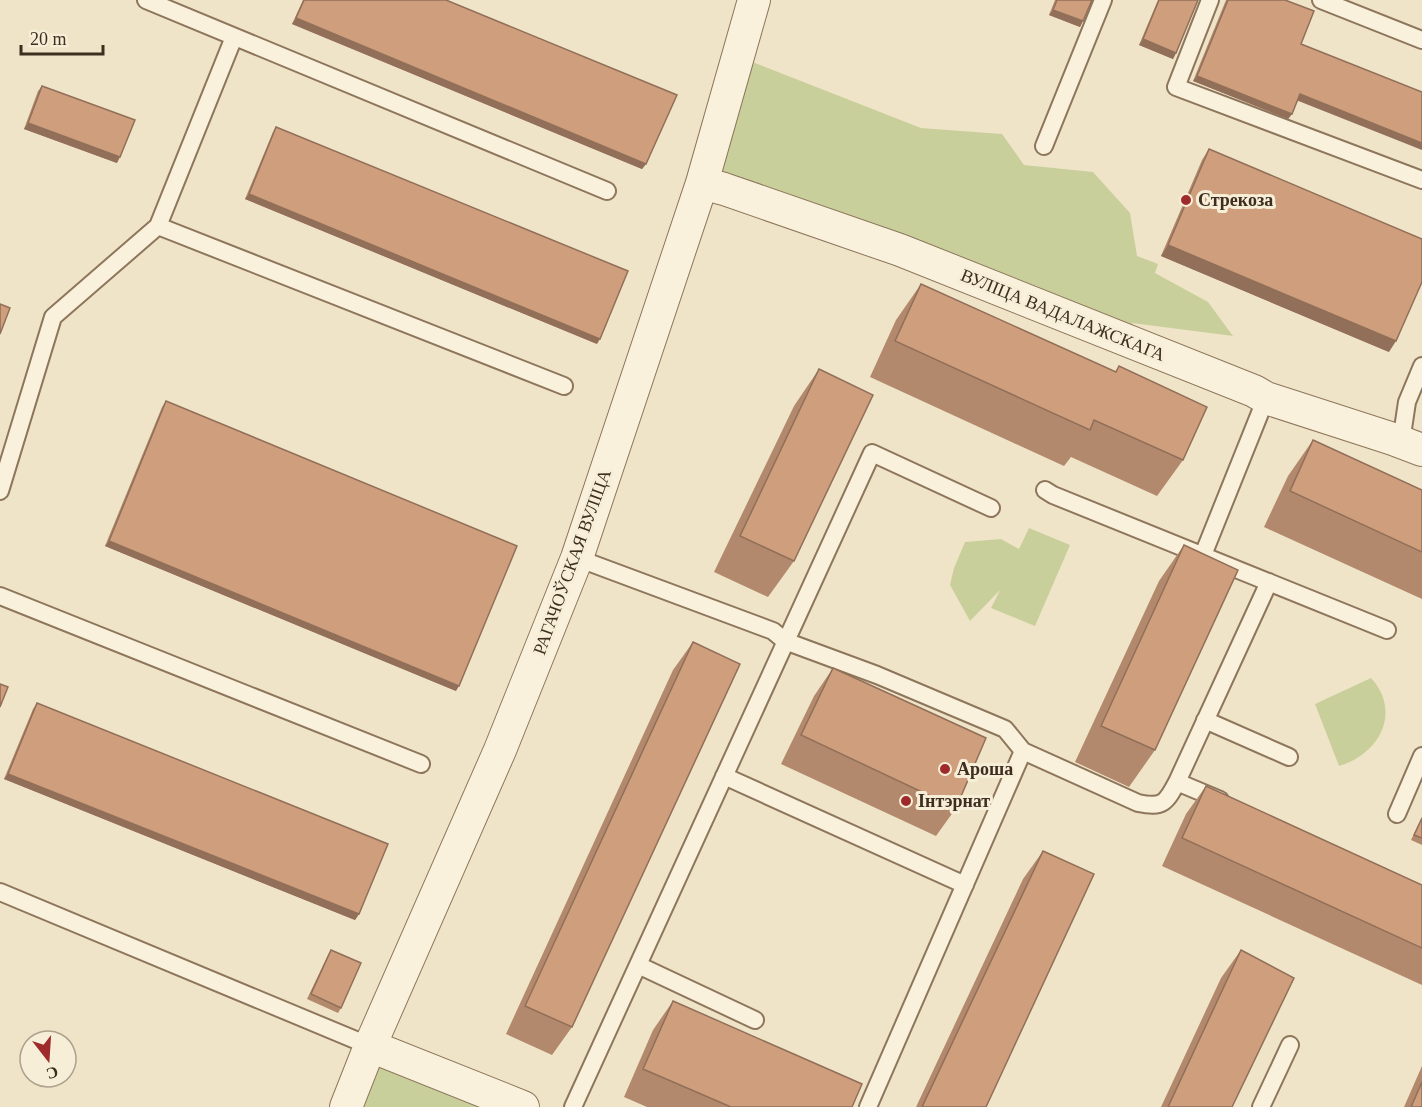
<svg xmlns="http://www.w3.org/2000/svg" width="1422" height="1107" font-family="'Times New Roman',serif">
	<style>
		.green { fill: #c9cf9b }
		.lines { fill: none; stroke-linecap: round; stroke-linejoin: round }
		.lane-casing { stroke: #8d765c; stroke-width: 20 }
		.street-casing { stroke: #8d765c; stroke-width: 34 }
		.lane { stroke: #faf1dc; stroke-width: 16 }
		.street { stroke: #faf1dc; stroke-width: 32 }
		.wall { fill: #b2896c }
		.shaded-wall { fill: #916f58 }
		.building { fill: #cf9f7d; stroke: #916f58; stroke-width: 1.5 }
		.poi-dot { fill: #9e2a2b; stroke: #f7eed8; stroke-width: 2 }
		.labels { text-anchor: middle; stroke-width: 6; stroke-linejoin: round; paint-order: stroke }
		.poi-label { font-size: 18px; font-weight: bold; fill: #3d2e20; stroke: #f7eed8; text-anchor: start }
		.street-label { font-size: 18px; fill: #3d2e20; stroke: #f7eed8 }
	</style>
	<rect width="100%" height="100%" fill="#f0e4c8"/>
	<!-- green -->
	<path class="green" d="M737 56 921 128 1002 134 1024 165 1093 172 1130 213 1137 256 1158 264 1155 273 1208 302 1233 336 1132 323 1136 333 724 189 707 166Z
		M1029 528 1070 545 1035 626 991 608 1000 590 970 621 950 585 954 568 965 542 1001 539 1019 549Z
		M1371 678C1396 705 1387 740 1357 758 1351 762 1345 764 1339 766L1315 704Z
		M376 1059 498 1107H355Z"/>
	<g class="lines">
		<defs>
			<path id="lane" d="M146 0 607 191
				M1210 0 1176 87 1422 180
				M1321 0 1422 40
				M1044 146 1103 0
				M158 226 564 386
				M1401 442 1407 402 1422 366
				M1045 490 1053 495 1387 630
				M0 491 53 317 158 226 234 37
				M1203 555 1266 398
				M577 558 773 631 785 641 877 675 1005 729 1023 751 1138 803C1163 808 1166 803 1177 782L1269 582
				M0 596 421 764
				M1205 720 1289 757
				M724 776 965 885
				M1177 782 1220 800
				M1397 814 1422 756
				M0 892 370 1046
				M638 965 755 1020
				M573 1107 872 453 991 508
				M868 1107 1023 751
				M1261 1107 1290 1045"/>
			<path id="street" d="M702 183 724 189 900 250 1254 391 1266 398 1393 439 1422 450
				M370 1046 523 1107
				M346 1107 370 1046 500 750 577 558 702 183 754 0"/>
		</defs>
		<!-- lane casing -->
		<use href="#lane" class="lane-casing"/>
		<!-- street casing -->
		<use href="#street" class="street-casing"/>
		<!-- lane -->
		<use href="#lane" class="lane"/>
		<!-- street -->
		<use href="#street" class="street"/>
	</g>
	<!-- wall -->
	<path class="wall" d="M303 0H446L646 164 642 169 292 24Z
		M1055 0H1092L1080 27 1049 15Z
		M1158 0H1198L1176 53 1173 59 1139 45Z
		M1226 0H1285L1301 44 1297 100 1292 114 1288 119 1193 81Z
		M42 86 117 163 24 129 38 91Z
		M276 127 597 344 245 199 273 132Z
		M1209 149 1389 352 1161 256 1202 160Z
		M921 284 1115 372 1119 366 1183 460 1157 496 1071 457 1064 466 870 377 896 320Z
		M819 369 794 561 768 597 714 572 794 406Z
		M166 401 456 691 105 546 162 407Z
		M1313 440 1422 490V599L1264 527 1288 476Z
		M1184 545 1155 750 1129 787 1075 762 1159 581Z
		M693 642 572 1027 552 1055 506 1034 673 670Z
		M833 668 956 808 936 836 781 764 814 696Z
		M37 703 359 914 355 920 4 779 33 709Z
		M1206 786 1422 885V985L1162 866 1186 814Z
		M1422 817V845L1411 840Z
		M1043 851 986 1107H916L1023 879Z
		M331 950 341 1008 338 1013 307 999 328 955Z
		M1241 950 1232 1107H1161L1221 978Z
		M673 1001 852 1107H647L624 1097 653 1030Z
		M1422 1066V1107H1404Z"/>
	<!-- shaded-wall -->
	<path class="shaded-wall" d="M1053 10 1083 21 1080 27 1049 15Z
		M296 18 646 164 642 169 292 24Z
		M1143 39 1176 53 1173 59 1139 45Z
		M1197 76 1292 114 1288 119 1193 81Z
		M1300 94 1422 143V150L1296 100Z
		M28 123 120 157 117 163 24 129Z
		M249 194 600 339 597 344 245 199Z
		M1168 245 1396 341 1389 352 1161 256Z
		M109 541 459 686 456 691 105 546Z
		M8 774 359 914 355 920 4 779Z"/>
	<!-- building -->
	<path class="building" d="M304 0H446L677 95 646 164 296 18Z
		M1057 0H1092L1083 21 1053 10Z
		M1159 0H1198L1176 53 1143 39Z
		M1228 0H1285L1314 11 1301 44 1422 92V143L1300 94 1292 114 1197 76Z
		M42 86 135 120 120 157 28 123Z
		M276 127 628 271 600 339 249 194Z
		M1209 149 1422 239V282L1396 341 1168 245Z
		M921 284 1116 372 1119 366 1207 407 1183 460 1094 420 1090 430 895 341Z
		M0 304 10 308 0 334Z
		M819 369 873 395 794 561 740 536Z
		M166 401 517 546 459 686 109 541Z
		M1313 440 1422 490V552L1290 491Z
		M1184 545 1238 570 1155 750 1101 726Z
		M693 642 740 664 572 1027 525 1006Z
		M833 668 986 738 956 808 801 735Z
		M0 684 8 687 0 707Z
		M37 703 388 844 359 914 8 774Z
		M1206 786 1422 885V948L1182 838Z
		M1422 818V838L1414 835Z
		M1043 851 1094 874 986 1107H922Z
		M331 950 361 963 341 1008 311 994Z
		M1241 950 1294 978 1232 1107H1168Z
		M673 1001 862 1084 852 1107H731L643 1069Z
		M1422 1082V1107H1411Z"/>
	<!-- markers -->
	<g class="poi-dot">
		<circle cx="1186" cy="200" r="6"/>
		<circle cx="945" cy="769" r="6"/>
		<circle cx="906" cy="801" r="6"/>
	</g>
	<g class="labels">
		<!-- poi labels -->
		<g class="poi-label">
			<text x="1198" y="206">Стрекоза</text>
			<text x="957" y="775">Ароша</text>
			<text x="918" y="807">Інтэрнат</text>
		</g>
		<!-- street labels -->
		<g class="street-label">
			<text transform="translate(1063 315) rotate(22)" y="6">ВУЛІЦА ВАДАЛАЖСКАГА</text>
			<text transform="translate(572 562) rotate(-70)" y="6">РАГАЧОЎСКАЯ ВУЛІЦА</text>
		</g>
	</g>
	<!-- north arrow -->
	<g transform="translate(48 1059) rotate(163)"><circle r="28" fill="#f7eed8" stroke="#ada18e" stroke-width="1.5"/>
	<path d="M0-4.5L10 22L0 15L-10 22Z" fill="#9e2a2b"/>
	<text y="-9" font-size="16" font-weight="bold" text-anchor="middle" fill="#3d2e20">С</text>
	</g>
	<!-- scale -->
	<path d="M21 45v9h82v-9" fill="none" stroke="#3d2e20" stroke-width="3"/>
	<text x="30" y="45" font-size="18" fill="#3d2e20" stroke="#f7eed8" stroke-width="4.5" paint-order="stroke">20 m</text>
</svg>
